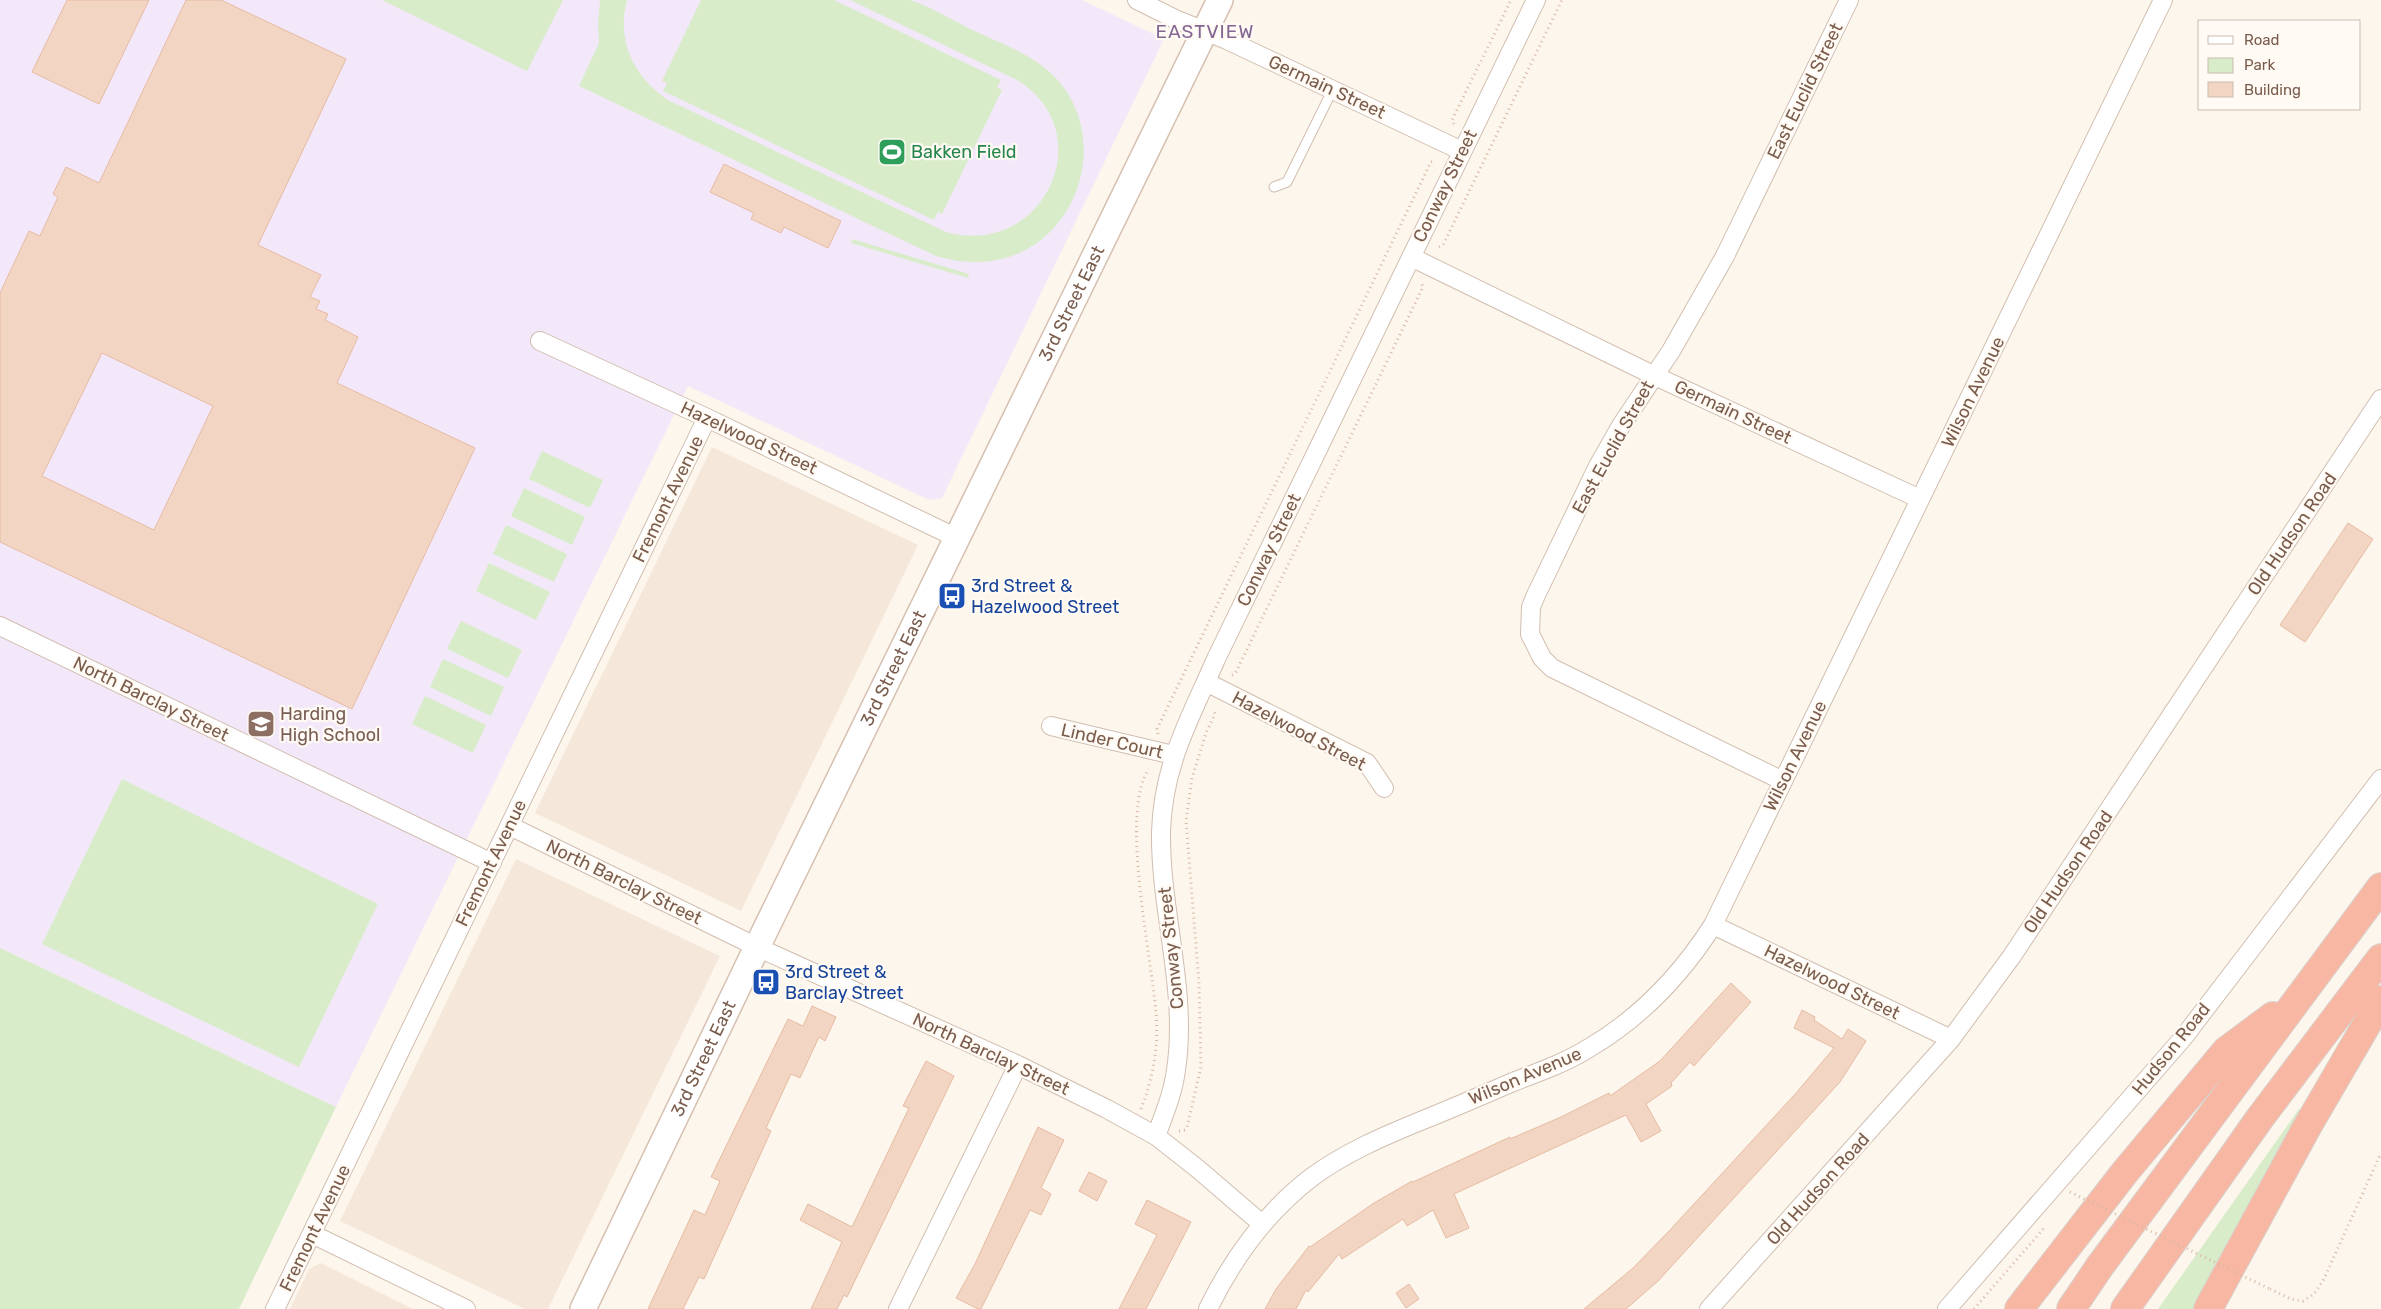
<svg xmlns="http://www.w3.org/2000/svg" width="2381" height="1309" font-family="Rubik,sans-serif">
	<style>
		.residential { fill: #f5e8da }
		.education { fill: #f3e8fa }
		.green { fill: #d8ecc9 }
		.building { fill: #f3d5c3; stroke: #e6bba3; fill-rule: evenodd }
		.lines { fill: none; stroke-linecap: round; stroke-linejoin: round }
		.lane-casing { stroke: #d1beb0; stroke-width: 11 }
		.street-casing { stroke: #d1beb0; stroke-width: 20 }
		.secondary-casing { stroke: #d6c0b0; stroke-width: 28 }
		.highway-casing { stroke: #dad1cd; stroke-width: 30 }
		.path { stroke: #d9b8a5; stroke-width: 3; stroke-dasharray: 1 4; stroke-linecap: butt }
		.lane { stroke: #fff; stroke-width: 9 }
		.street { stroke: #fff; stroke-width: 18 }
		.secondary { stroke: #fff; stroke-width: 25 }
		.highway { stroke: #f7b7a3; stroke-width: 28 }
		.path-bridge { stroke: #d9b8a5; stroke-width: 3; stroke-dasharray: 1 4; stroke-linecap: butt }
		.labels { text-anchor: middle; stroke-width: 4.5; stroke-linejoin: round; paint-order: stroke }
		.street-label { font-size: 18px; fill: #7a5c4d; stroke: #fffaf3 }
		.leisure-label { font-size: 18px; fill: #27864d; stroke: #fffaf3; text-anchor: start }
		.transit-label { font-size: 18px; fill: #164399; stroke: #fffaf3; text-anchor: start }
		.education-label { font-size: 18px; fill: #785e54; stroke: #fffaf3; text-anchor: start }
		.neighbourhood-label { font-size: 19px; letter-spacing: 1px; fill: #846695; stroke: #fffaf3 }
	</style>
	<rect width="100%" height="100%" fill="#fdf6ec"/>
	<!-- residential -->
	<path class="residential" d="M712 447 918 545 741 911 535 813Z
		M516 859 720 956 548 1309H525L340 1221Z
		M321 1263 413 1309H290L309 1269Z"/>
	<!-- education -->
	<path class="education" d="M0 0H1082L1164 39 942 498 929 500 688 386 336 1107 0 948Z"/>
	<!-- green -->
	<path class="green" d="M382 0H563L527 71Z
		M600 0H627C616 41 634 77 668 100L946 232C1043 259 1103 133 1017 80L850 0C867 0 895 0 910 0 930 6 959 24 979 33 1005 45 1033 55 1054 76 1107 130 1086 225 1017 254 991 265 962 264 936 256L579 86 599 43 598 24Z
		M701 0H834L1001 80 997 87 1002 90 942 214 938 212 934 220 663 91 667 83 662 81Z
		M852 239 969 274 968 278 851 243Z
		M542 451 603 480 590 508 529 479Z
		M524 488 585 517 572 545 511 516Z
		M506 525 567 554 554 582 493 554Z
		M489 563 550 592 536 620 476 591Z
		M461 621 522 650 508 678 447 649Z
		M443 659 504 687 491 716 430 687Z
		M425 696 486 725 473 753 412 724Z
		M122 779 378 904 299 1067 42 944Z
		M0 948 336 1107 239 1309H0Z
		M2299 1109 2302 1111 2263 1177 2195 1309H2158Z"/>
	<!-- building -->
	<path class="building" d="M67 0H149L99 104 32 72Z
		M186 0H221L346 59 258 245 321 275 310 297 320 301 316 309 328 314 325 320 358 337 337 383 475 448 352 709 0 542V293L29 231 40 236 58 197 53 194 66 167 99 183ZM102 353 213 406 154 530 42 476Z
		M724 164 841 221 828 248 784 227 781 233 751 219 754 213 710 192Z
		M2348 523 2373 539 2305 642 2280 625Z
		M1731 983 1751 1002 1694 1066 1690 1062 1671 1083 1672 1086 1646 1104 1661 1131 1641 1142 1626 1115 1454 1194 1469 1228 1446 1238 1433 1210 1407 1226 1403 1219 1342 1259 1339 1254 1308 1292 1306 1290 1296 1309H1265L1276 1289 1309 1246 1310 1247 1374 1203 1412 1181 1413 1182 1510 1137V1139L1561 1117 1609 1093 1610 1096 1660 1061Z
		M812 1006 836 1017 825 1041 819 1037 800 1078 791 1074 766 1128 771 1131 704 1279 699 1277 683 1309H648L694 1210 705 1215 720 1181 711 1177 788 1019 803 1026Z
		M1802 1010 1815 1017 1814 1020 1842 1039 1848 1029 1866 1041 1840 1082 1658 1281 1626 1309H1584L1633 1268 1670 1230 1797 1092 1834 1048 1794 1028Z
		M926 1061 954 1076 847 1297 844 1295 837 1309H811L842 1242 800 1220 808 1204 852 1227 909 1108 903 1106Z
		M1038 1127 1064 1140 1041 1188 1051 1194 1041 1215 1030 1210 981 1309H978L956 1298 975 1264Z
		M1089 1172 1107 1181 1097 1201 1079 1191Z
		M1147 1200 1191 1222 1146 1309H1119L1157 1235 1135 1224Z
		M1409 1284 1419 1299 1406 1308 1396 1293Z"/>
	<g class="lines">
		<defs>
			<path id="lane" d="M1274 187 1287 182 1332 91"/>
			<path id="street" d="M1137 0 1175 19 1227 40 1462 151
				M1411 257 1653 375 1920 499
				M540 341 707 418 957 538
				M0 626 492 863
				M1206 682 1367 763 1384 788
				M1051 726 1173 755
				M1783 781 1552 668 1542 658 1530 634 1531 607 1536 595 1598 466 1622 424 1671 351 1725 256 1849 0
				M510 826 757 947 1018 1065 1107 1109 1156 1136 1198 1169 1262 1224
				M1713 925 1951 1039
				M1156 1136C1164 1115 1173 1093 1176 1070 1188 991 1160 911 1161 832 1163 764 1190 719 1216 659L1536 0
				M312 1234 466 1309
				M275 1309 707 418
				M898 1309 1018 1065
				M1208 1309C1233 1258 1266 1212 1312 1177 1346 1152 1384 1136 1423 1120 1453 1108 1483 1095 1513 1082 1539 1072 1565 1063 1589 1048 1640 1018 1681 975 1713 925L2163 0
				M1709 1309 1951 1039 2012 956 2381 399
				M1947 1309 2183 1038 2381 779"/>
			<g id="secondary">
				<path id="s1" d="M583 1309 757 947 1220 0"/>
			</g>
			<path id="highway" d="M2019 1309 2125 1172 2226 1051 2273 1016
				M2071 1309 2100 1266 2381 887
				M2125 1309 2260 1118 2381 958
				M2208 1309 2307 1127 2381 1000"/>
		</defs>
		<!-- lane casing -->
		<use href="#lane" class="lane-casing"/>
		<!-- street casing -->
		<use href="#street" class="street-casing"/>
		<!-- secondary casing -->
		<use href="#secondary" class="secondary-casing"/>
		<!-- highway casing -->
		<use href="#highway" class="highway-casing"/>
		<!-- path -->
		<path class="path" d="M1454 124 1452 120 1511 0
			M1439 247 1443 245 1562 0
			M1232 675 1235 674 1423 287 1422 284
			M1158 734 1157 729 1431 162 1436 161
			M1141 1109C1153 1078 1159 1046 1156 1013 1152 960 1119 809 1149 769
			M1179 1131 1185 1130 1187 1127 1201 1067 1199 983 1186 821 1192 778 1206 733 1215 714 1214 710
			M2270 1289 2291 1299 2303 1301 2314 1294 2323 1281 2381 1153
			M1974 1309 2044 1228"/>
		<!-- lane -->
		<use href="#lane" class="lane"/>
		<!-- street -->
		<use href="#street" class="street"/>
		<!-- secondary -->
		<use href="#secondary" class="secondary"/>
		<!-- highway -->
		<use href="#highway" class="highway"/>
		<!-- path-bridge -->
		<path class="path-bridge" d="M2070 1192 2270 1289"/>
	</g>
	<!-- icons -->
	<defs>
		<symbol id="stadium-square" viewBox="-11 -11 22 22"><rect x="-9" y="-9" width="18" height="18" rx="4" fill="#2e9e5b" stroke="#fffaf3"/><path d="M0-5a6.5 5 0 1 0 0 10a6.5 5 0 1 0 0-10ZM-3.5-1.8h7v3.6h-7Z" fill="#fff"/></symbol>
		<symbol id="bus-square" viewBox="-11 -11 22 22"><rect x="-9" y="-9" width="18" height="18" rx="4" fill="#1a4fb4" stroke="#fffaf3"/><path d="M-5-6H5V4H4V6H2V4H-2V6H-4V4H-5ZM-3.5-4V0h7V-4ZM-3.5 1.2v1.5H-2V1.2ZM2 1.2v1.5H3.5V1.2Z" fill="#fff"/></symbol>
		<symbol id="school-square" viewBox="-11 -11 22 22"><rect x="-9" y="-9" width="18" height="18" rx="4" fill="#8d6e63" stroke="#fffaf3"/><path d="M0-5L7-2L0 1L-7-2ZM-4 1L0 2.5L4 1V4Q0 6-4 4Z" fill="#fff"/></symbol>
	</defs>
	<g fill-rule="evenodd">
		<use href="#stadium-square" x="876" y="136" width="32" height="32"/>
		<use href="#bus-square" x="936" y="580" width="32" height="32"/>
		<use href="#school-square" x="245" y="708" width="32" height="32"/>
		<use href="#bus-square" x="750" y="966" width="32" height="32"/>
	</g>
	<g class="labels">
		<!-- street labels -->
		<g class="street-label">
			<text transform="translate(1327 87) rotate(25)" y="6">Germain Street</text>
			<text transform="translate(1805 91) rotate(-64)" y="6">East Euclid Street</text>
			<text transform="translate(1445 186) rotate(-64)" y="6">Conway Street</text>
			<text dy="6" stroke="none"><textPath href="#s1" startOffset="1118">3rd Street East</textPath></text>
			<text transform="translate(1973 392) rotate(-64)" y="6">Wilson Avenue</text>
			<text transform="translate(1733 412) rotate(25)" y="6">Germain Street</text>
			<text transform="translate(749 438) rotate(25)" y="6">Hazelwood Street</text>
			<text transform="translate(1613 447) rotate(-61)" y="6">East Euclid Street</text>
			<text transform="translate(668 499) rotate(-64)" y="6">Fremont Avenue</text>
			<text transform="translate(2292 534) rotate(-56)" y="6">Old Hudson Road</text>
			<text transform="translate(1269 550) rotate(-64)" y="6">Conway Street</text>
			<text dy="6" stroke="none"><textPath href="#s1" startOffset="712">3rd Street East</textPath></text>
			<text transform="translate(151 699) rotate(26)" y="6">North Barclay Street</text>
			<text transform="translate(1299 731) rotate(28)" y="6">Hazelwood Street</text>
			<text transform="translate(1112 741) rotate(13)" y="6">Linder Court</text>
			<text transform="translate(1795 756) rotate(-64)" y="6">Wilson Avenue</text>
			<text transform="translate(491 863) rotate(-64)" y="6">Fremont Avenue</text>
			<text transform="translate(2068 872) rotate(-56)" y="6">Old Hudson Road</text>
			<text transform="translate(624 882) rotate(26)" y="6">North Barclay Street</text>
			<text transform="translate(1171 948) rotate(-96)" y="6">Conway Street</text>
			<text transform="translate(1832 982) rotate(26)" y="6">Hazelwood Street</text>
			<text transform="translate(2171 1049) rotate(-51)" y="6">Hudson Road</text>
			<text transform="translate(991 1054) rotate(25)" y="6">North Barclay Street</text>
			<text dy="6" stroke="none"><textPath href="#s1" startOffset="278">3rd Street East</textPath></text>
			<text transform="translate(1525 1076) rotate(-23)" y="6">Wilson Avenue</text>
			<text transform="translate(1818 1189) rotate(-48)" y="6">Old Hudson Road</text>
			<text transform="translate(315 1228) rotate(-64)" y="6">Fremont Avenue</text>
		</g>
		<!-- leisure labels -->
		<g class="leisure-label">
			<text x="911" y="158">Bakken Field</text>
		</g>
		<!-- transit labels -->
		<g class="transit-label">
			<text x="971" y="592">3rd Street &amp;<tspan x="971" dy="21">Hazelwood Street</tspan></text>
			<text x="785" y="978">3rd Street &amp;<tspan x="785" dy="21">Barclay Street</tspan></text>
		</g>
		<!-- education labels -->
		<g class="education-label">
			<text x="280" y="720">Harding<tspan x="280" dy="21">High School</tspan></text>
		</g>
		<!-- neighbourhood labels -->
		<g class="neighbourhood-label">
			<text x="1205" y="38">EASTVIEW</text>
		</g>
	</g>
	<!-- legend -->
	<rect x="2198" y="20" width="162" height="90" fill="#fffaf3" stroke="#cabbb1"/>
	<rect x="2208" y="36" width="25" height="8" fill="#ffffff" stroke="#cabbb1"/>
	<text x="2244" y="45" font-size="15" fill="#7a5c4d">Road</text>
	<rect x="2208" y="58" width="25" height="15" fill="#d8ecc9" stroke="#cabbb1"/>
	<text x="2244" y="70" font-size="15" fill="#7a5c4d">Park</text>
	<rect x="2208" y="82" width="25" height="15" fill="#f3d5c3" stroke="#cabbb1"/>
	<text x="2244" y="95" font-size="15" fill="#7a5c4d">Building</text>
</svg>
